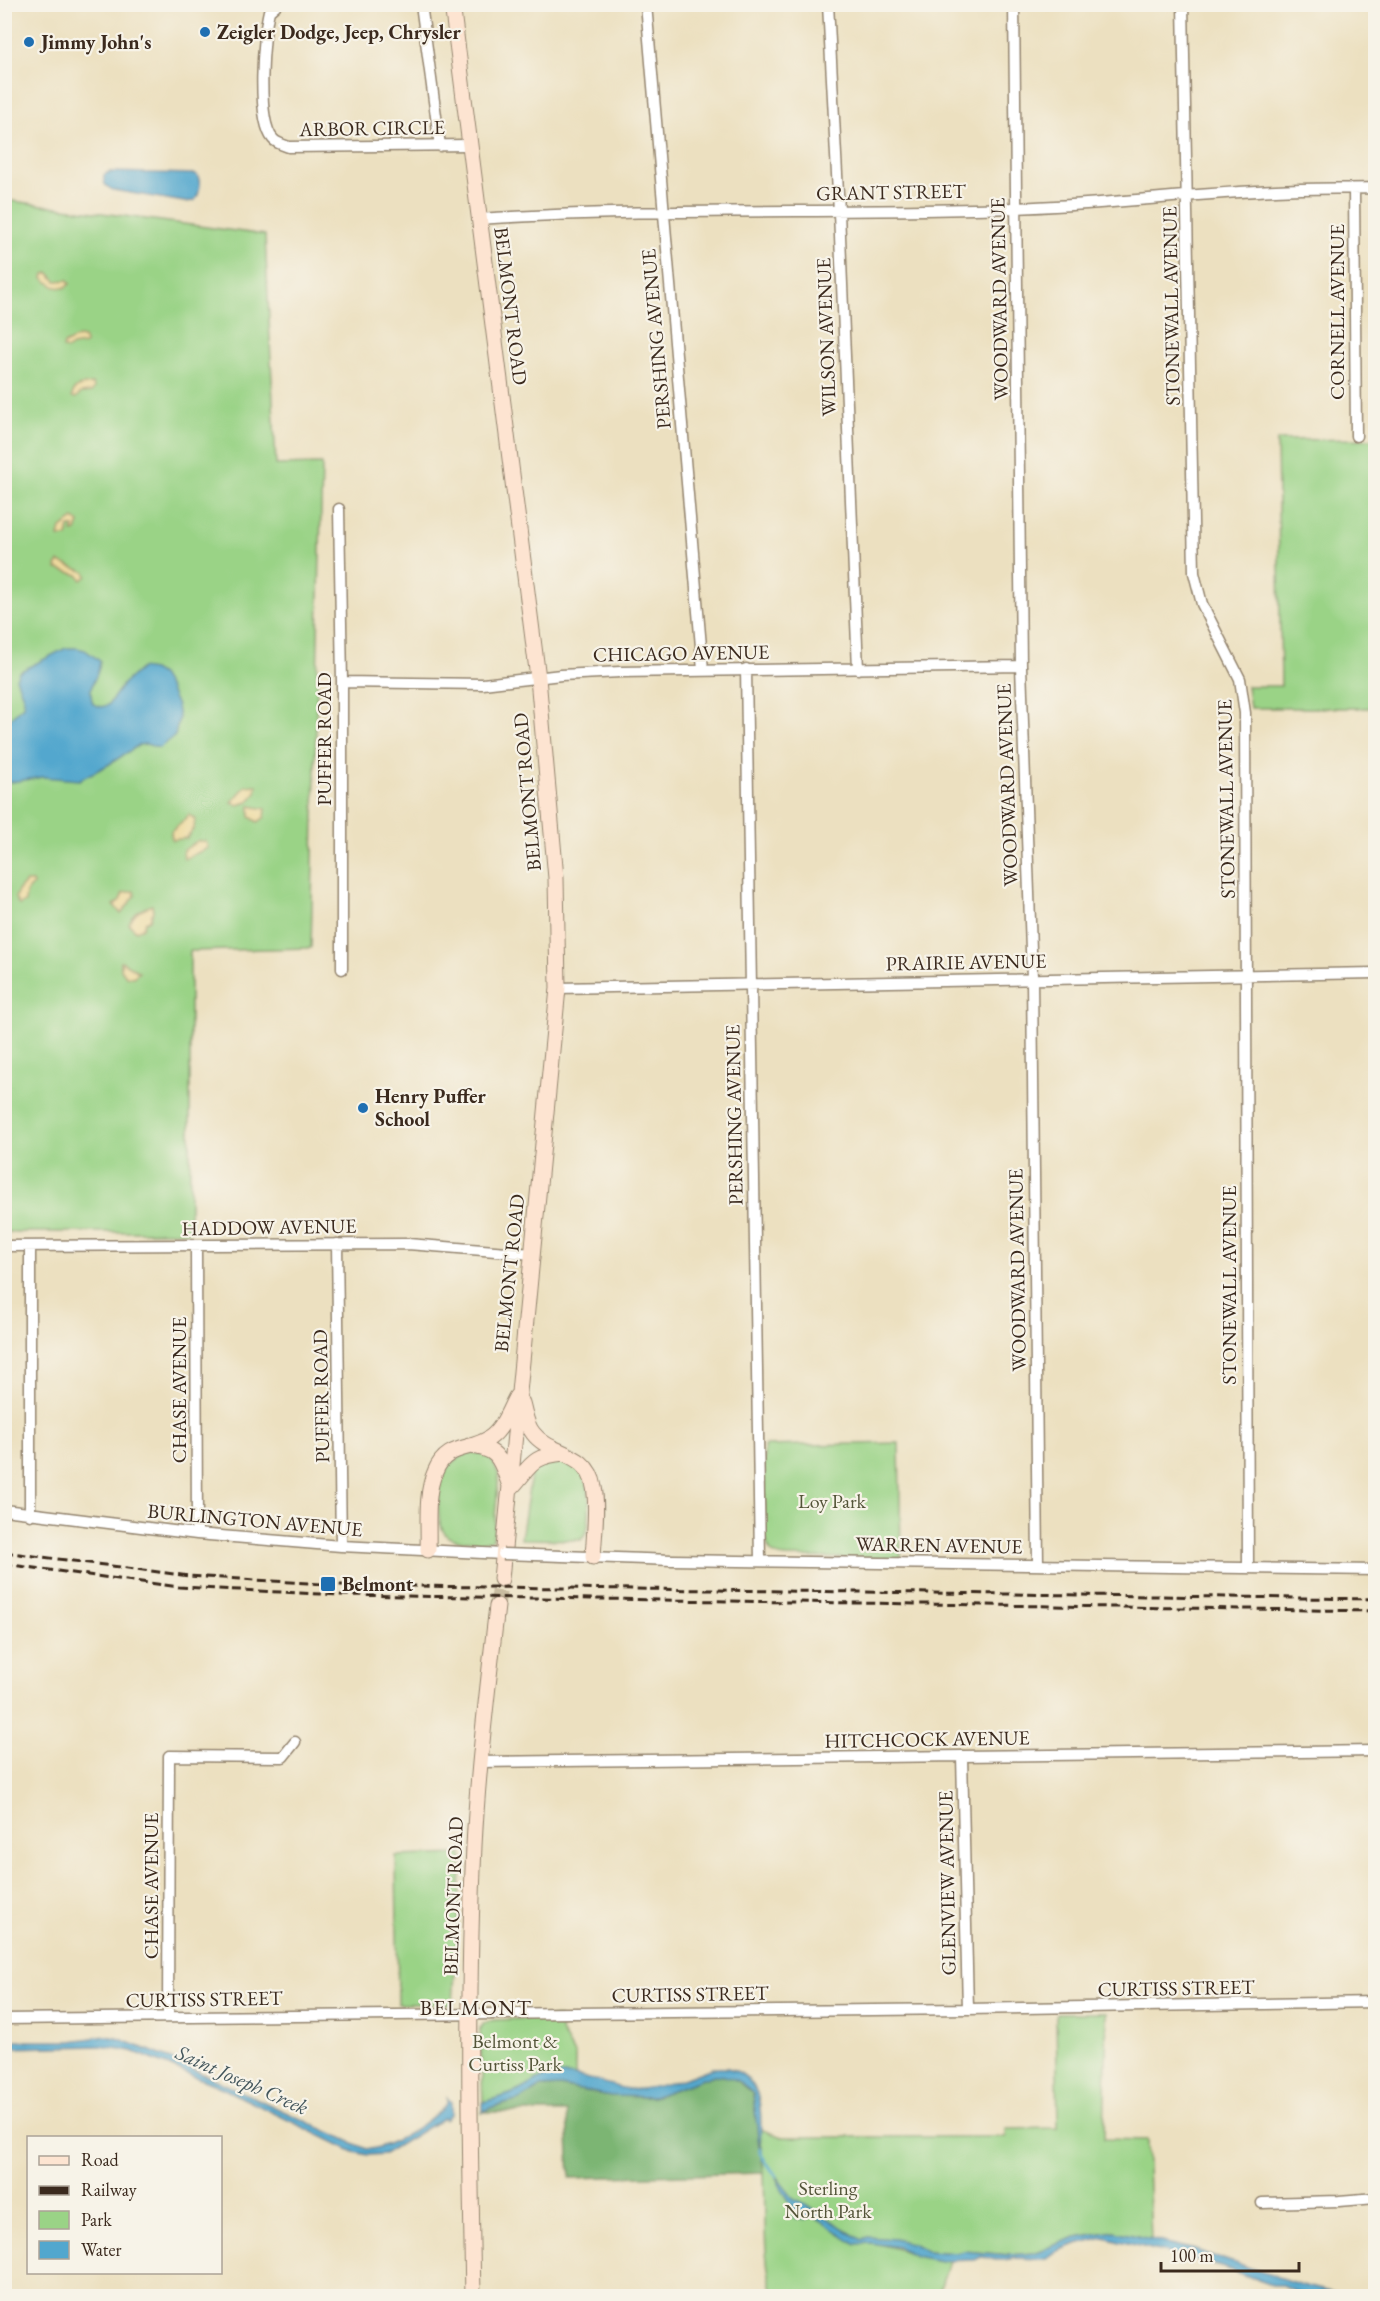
<svg xmlns="http://www.w3.org/2000/svg" width="1380" height="2301" font-family="'EB Garamond',serif">
	<style>
		.green { fill: #9ad386; stroke: #6a7e52; stroke-width: 1.5 }
		.forest { fill: #7bb573; stroke: #5b7048; stroke-width: 1.5 }
		.sand { fill: #eeda9e; stroke: #94825e; stroke-width: 1.5 }
		.water { fill: #52a7ce; stroke: #466876; stroke-width: 1.5 }
		.lines { fill: none; stroke-linecap: round; stroke-linejoin: round }
		.stream { stroke: #52a7ce; stroke-width: 3 }
		.secondary-tunnel { stroke: #c9bca0; stroke-width: 15; stroke-dasharray: 15 8; stroke-linecap: butt }
		.minor-casing { stroke: #94856f; stroke-width: 13 }
		.secondary-casing { stroke: #94856f; stroke-width: 17 }
		.minor { stroke: #fff; stroke-width: 10 }
		.secondary { stroke: #fde4d1; stroke-width: 15 }
		.rail { stroke: #3b2a1e; stroke-width: 3; stroke-dasharray: 9 4.5; stroke-linecap: butt }
		.minor-bridge-casing { stroke: #94856f; stroke-width: 13; stroke-linecap: butt }
		.minor-bridge { stroke: #fff; stroke-width: 10 }
		.poi-dot { fill: #1f6fb2; stroke: #f7f3e8; stroke-width: 2 }
		.labels { text-anchor: middle; stroke-width: 4.5; stroke-linejoin: round; paint-order: stroke }
		.poi-label { font-size: 20px; font-weight: bold; fill: #3b2a1e; stroke: #f7f3e8; text-anchor: start }
		.street-label { font-size: 20px; fill: #3b2a1e; stroke: #f7f3e8 }
		.park-label { font-size: 20px; fill: #535438; stroke: #f7f3e8 }
		.neighbourhood-label { font-size: 21px; letter-spacing: 1.5px; fill: #3b2a1e; stroke: #f7f3e8 }
		.water-label { font-size: 21px; font-style: italic; fill: #43565c; stroke: #f7f3e8 }
	</style>
	<rect width="100%" height="100%" fill="#f7f3e8"/>
	<filter id="ink" filterUnits="userSpaceOnUse"><feTurbulence type="fractalNoise" baseFrequency=".0167" numOctaves="2"/><feDisplacementMap in="SourceGraphic" scale="12" xChannelSelector="R" yChannelSelector="G"/><feConvolveMatrix kernelMatrix="1 2 1 2 8 2 1 2 1" color-interpolation-filters="sRGB"/></filter>
	<filter id="wash" filterUnits="userSpaceOnUse"><feTurbulence type="fractalNoise" baseFrequency=".008" numOctaves="4" result="noise"/><feDisplacementMap in="SourceGraphic" scale="24" xChannelSelector="R" yChannelSelector="G"/><feGaussianBlur stdDeviation="1.35" result="paint"/><feColorMatrix in="noise" values="0 0 0 0 0 0 0 0 0 0 0 0 0 0 0 0 0 1.4 0 .05"/><feComposite in="paint" operator="in"/></filter>
	<g filter="url(#wash)">
		<rect width="100%" height="100%" fill="#ece0c0"/>
		<!-- green -->
		<path class="green" d="M5 200 265 235 276 465 322 464 311 948 190 951V1232H5Z
			M1375 439V708H1250L1247 686H1281L1277 440Z
			M899 1443 901 1559 786 1557C771 1556 768 1550 765 1536L764 1446Z
			M467 1453H488L499 1475 493 1539C486 1544 477 1541 469 1541 462 1541 453 1541 447 1536 433 1522 438 1482 448 1467 452 1460 460 1457 467 1453Z
			M549 1459C587 1463 590 1480 589 1514 588 1524 589 1533 581 1540L521 1539 532 1469Z
			M462 1854 453 2004H398L396 1856Z
			M1056 2013H1107L1104 2139 1147 2140 1151 2239 1115 2231 1076 2237 1034 2253 1009 2255 964 2251 956 2253 926 2251 914 2244H877C902 2248 923 2260 949 2261L939 2293 942 2296H774C762 2257 766 2216 764 2176 763 2160 760 2145 760 2129L782 2137H1006V2129L1058 2128Z
			M559 2017 561 2031 575 2056V2077C549 2072 537 2083 515 2092 505 2097 494 2099 483 2102L480 2028 483 2023 494 2020Z"/>
		<!-- forest -->
		<path class="forest" d="M714 2075 733 2077 753 2094 764 2173 570 2178 567 2112H483L490 2108 520 2100 541 2087 560 2086 611 2096 653 2097Z"/>
		<!-- sand -->
		<path class="sand" d="M49 273 56 281 68 280 70 284 64 288 55 287 43 278 44 274Z
			M78 337 84 338 85 344 72 346 68 349 63 348 64 344Z
			M92 384 94 387 92 392 81 393 76 398 72 397C73 385 82 385 92 384Z
			M74 519 79 523 76 531 72 532 74 527H69L67 537H59L61 528Z
			M59 562 85 572 87 576 82 580 78 575 57 569 56 566Z
			M257 785 256 793 248 802 238 805 232 802 246 786Z
			M250 806 266 809 265 817 258 822 250 817Z
			M189 815 195 819 194 828 187 838 172 840 171 832Z
			M197 841H206L208 848 184 859 183 851Z
			M26 882H32L33 885 26 893 25 902 19 905 15 898 18 891Z
			M134 891 135 896 121 914 114 905 120 900 123 893Z
			M152 905 153 911 150 920 145 922 143 928 136 931 129 924C133 914 142 908 152 905Z
			M121 961 139 972 133 977 126 976 121 969Z"/>
		<!-- water -->
		<path class="water" d="M109 172 196 174C202 181 200 195 194 201L184 202 113 190C105 186 103 184 104 175Z
			M77 648 85 650 100 661C99 680 86 683 93 704L101 707 108 705 124 683 141 668 153 670 161 675 169 688 177 706 179 718 175 736 159 748 146 744 139 745 108 765 79 780 43 777 5 783V727L10 718 23 706 24 699 16 678 19 672 66 648Z
			M106 2036 120 2039 166 2057 366 2149C389 2150 432 2120 447 2103V2098L451 2102V2114L445 2120 443 2118 384 2154 368 2155 354 2152 218 2086 132 2051 101 2046 5 2048V2041H71Z
			M712 2068C718 2068 726 2067 731 2069 769 2082 760 2122 760 2153L753 2094C742 2081 730 2075 714 2075L653 2097 611 2096 560 2086 541 2087 520 2100 490 2108 483 2112V2102C494 2099 507 2096 518 2091 529 2085 538 2078 551 2076 576 2071 604 2085 628 2089 648 2092 693 2076 712 2068Z
			M775 2175 793 2198 806 2204 861 2240 867 2237 895 2239 914 2244 926 2251 956 2253 964 2251 1009 2255 1034 2253 1076 2237 1115 2231 1192 2249 1302 2285 1346 2296H1305L1282 2285H1272L1222 2267 1104 2237 1076 2244 1058 2251 1047 2259 1014 2258 1006 2260 981 2257 975 2260 940 2261 914 2256 898 2247 871 2243 856 2244 814 2216 806 2220 795 2218 792 2213 794 2208 782 2190Z"/>
		<g class="lines">
			<!-- stream -->
			<path class="stream" d="M760 2149V2153L776 2176"/>
		</g>
	</g>
	<g filter="url(#ink)">
		<g class="lines">
			<!-- secondary-tunnel -->
			<path class="secondary-tunnel" d="M497 1606 501 1579"/>
			<defs>
				<path id="minor" d="M277 4 269 11C263 36 256 119 273 139 276 143 283 145 289 147L470 145
					M421 4 440 146
					M646 4 703 670
					M828 4 839 212 858 669
					M1014 4 1021 666 1032 978 1038 1564
					M1183 4 1194 573 1202 604 1240 679 1245 713 1248 1568
					M1354 189 1356 436
					M479 219C657 207 836 214 1014 208 1101 205 1188 194 1276 190 1309 188 1342 189 1376 188
					M339 509 342 682V969
					M746 669 760 1561
					M342 682 483 684 561 675 620 672 1021 666
					M558 988 1376 973
					M337 1244 341 1546
					M4 1246 408 1244 533 1254
					M196 1246 197 1534
					M4 1510 197 1534 341 1546 503 1554
					M30 1515V1246
					M534 1555 672 1560 1376 1570
					M962 1756 968 2009
					M480 1762 1376 1751
					M168 2017 169 1756 283 1757 295 1742
					M4 2019 968 2009 1376 2002
					M1262 2203 1339 2201 1376 2198"/>
				<path id="secondary" d="M452 4 538 678 556 878 558 988 501 1579
					M522 1403C525 1413 526 1425 533 1433 550 1456 588 1450 594 1487 598 1506 594 1537 593 1557
					M469 1446C498 1448 500 1459 509 1483
					M511 1488C531 1467 530 1456 564 1453
					M428 1550C429 1526 425 1494 435 1472 447 1442 472 1452 491 1437 503 1428 509 1410 516 1397
					M473 2296C470 2146 467 1996 474 1846 478 1766 488 1686 497 1606"/>
			</defs>
			<!-- minor casing -->
			<use href="#minor" class="minor-casing"/>
			<!-- secondary casing -->
			<use href="#secondary" class="secondary-casing"/>
			<!-- minor -->
			<use href="#minor" class="minor"/>
			<!-- secondary -->
			<use href="#secondary" class="secondary"/>
			<!-- rail -->
			<path class="rail" d="M4 1552 189 1576 340 1585 1376 1599
				M4 1564 179 1587 340 1595 1376 1611"/>
			<defs>
				<path id="minor-bridge" d="M503 1554 534 1555"/>
			</defs>
			<!-- minor-bridge casing -->
			<use href="#minor-bridge" class="minor-bridge-casing"/>
			<!-- minor-bridge -->
			<use href="#minor-bridge" class="minor-bridge"/>
		</g>
	</g>
	<!-- markers -->
	<g class="poi-dot">
		<circle cx="205" cy="32" r="6"/>
		<circle cx="29" cy="42" r="6"/>
		<circle cx="363" cy="1108" r="6"/>
		<rect x="320" y="1576" width="16" height="16" rx="3"/>
	</g>
	<g class="labels">
		<!-- poi labels -->
		<g class="poi-label">
			<text x="217" y="39">Zeigler Dodge, Jeep, Chrysler</text>
			<text x="41" y="49">Jimmy John's</text>
			<text x="375" y="1103">Henry Puffer<tspan x="375" dy="23">School</tspan></text>
			<text x="342" y="1591">Belmont</text>
		</g>
		<!-- street labels -->
		<g class="street-label">
			<text transform="translate(372 128) rotate(-1)" y="7">ARBOR CIRCLE</text>
			<text transform="translate(891 192) rotate(-1)" y="7">GRANT STREET</text>
			<text transform="translate(999 299) rotate(-91)" y="7">WOODWARD AVENUE</text>
			<text transform="translate(511 306) rotate(83)" y="7">BELMONT ROAD</text>
			<text transform="translate(1171 306) rotate(-91)" y="7">STONEWALL AVENUE</text>
			<text transform="translate(1337 312) rotate(-90)" y="7">CORNELL AVENUE</text>
			<text transform="translate(826 337) rotate(-92)" y="7">WILSON AVENUE</text>
			<text transform="translate(656 339) rotate(-95)" y="7">PERSHING AVENUE</text>
			<text transform="translate(681 653) rotate(-1)" y="7">CHICAGO AVENUE</text>
			<text transform="translate(324 739) rotate(-90)" y="7">PUFFER ROAD</text>
			<text transform="translate(1007 785) rotate(-92)" y="7">WOODWARD AVENUE</text>
			<text transform="translate(527 792) rotate(-95)" y="7">BELMONT ROAD</text>
			<text transform="translate(1226 799) rotate(-91)" y="7">STONEWALL AVENUE</text>
			<text transform="translate(966 962) rotate(-1)" y="7">PRAIRIE AVENUE</text>
			<text transform="translate(734 1115) rotate(-91)" y="7">PERSHING AVENUE</text>
			<text transform="translate(269 1227) rotate(-1)" y="7">HADDOW AVENUE</text>
			<text transform="translate(1017 1270) rotate(-91)" y="7">WOODWARD AVENUE</text>
			<text transform="translate(509 1273) rotate(-84)" y="7">BELMONT ROAD</text>
			<text transform="translate(1229 1285) rotate(-90)" y="7">STONEWALL AVENUE</text>
			<text transform="translate(179 1390) rotate(-90)" y="7">CHASE AVENUE</text>
			<text transform="translate(321 1396) rotate(-91)" y="7">PUFFER ROAD</text>
			<text transform="translate(255 1520) rotate(5)" y="7">BURLINGTON AVENUE</text>
			<text transform="translate(939 1545) rotate(1)" y="7">WARREN AVENUE</text>
			<text transform="translate(927 1739) rotate(-1)" y="7">HITCHCOCK AVENUE</text>
			<text transform="translate(947 1883) rotate(-91)" y="7">GLENVIEW AVENUE</text>
			<text transform="translate(151 1886) rotate(-90)" y="7">CHASE AVENUE</text>
			<text transform="translate(453 1896) rotate(-88)" y="7">BELMONT ROAD</text>
			<text transform="translate(1176 1988) rotate(-1)" y="7">CURTISS STREET</text>
			<text transform="translate(690 1994) rotate(-1)" y="7">CURTISS STREET</text>
			<text transform="translate(204 1999) rotate(-1)" y="7">CURTISS STREET</text>
		</g>
		<!-- park labels -->
		<g class="park-label">
			<text x="832" y="1508">Loy Park</text>
			<text x="515" y="2048">Belmont &amp;<tspan x="515" dy="23">Curtiss Park</tspan></text>
			<text x="828" y="2195">Sterling<tspan x="828" dy="23">North Park</tspan></text>
		</g>
		<!-- neighbourhood labels -->
		<g class="neighbourhood-label">
			<text x="476" y="2015">BELMONT</text>
		</g>
		<!-- water labels -->
		<g class="water-label">
			<text transform="translate(242 2080) rotate(24)" y="7">Saint Joseph Creek</text>
		</g>
	</g>
	<!-- margin -->
	<rect width="1380" height="2301" fill="none" stroke="#f7f3e8" stroke-width="24"/>
	<!-- legend -->
	<rect x="27" y="2136" width="195" height="138" fill="#f7f3e8" stroke="#aca397" stroke-width="1.5"/>
	<rect x="39" y="2156" width="30" height="9" fill="#fde4d1" stroke="#aca397" stroke-width="1.5"/>
	<text x="81" y="2166" font-size="18" fill="#3b2a1e">Road</text>
	<rect x="39" y="2186" width="30" height="9" fill="#3b2a1e" stroke="#aca397" stroke-width="1.5"/>
	<text x="81" y="2196" font-size="18" fill="#3b2a1e">Railway</text>
	<rect x="39" y="2211" width="30" height="18" fill="#9ad386" stroke="#aca397" stroke-width="1.5"/>
	<text x="81" y="2226" font-size="18" fill="#3b2a1e">Park</text>
	<rect x="39" y="2241" width="30" height="18" fill="#52a7ce" stroke="#aca397" stroke-width="1.5"/>
	<text x="81" y="2256" font-size="18" fill="#3b2a1e">Water</text>
	<!-- scale -->
	<path d="M1161 2262v9h138v-9" fill="none" stroke="#3b2a1e" stroke-width="3"/>
	<text x="1170" y="2262" font-size="18" fill="#3b2a1e" stroke="#f7f3e8" stroke-width="4.5" paint-order="stroke">100 m</text>
</svg>
